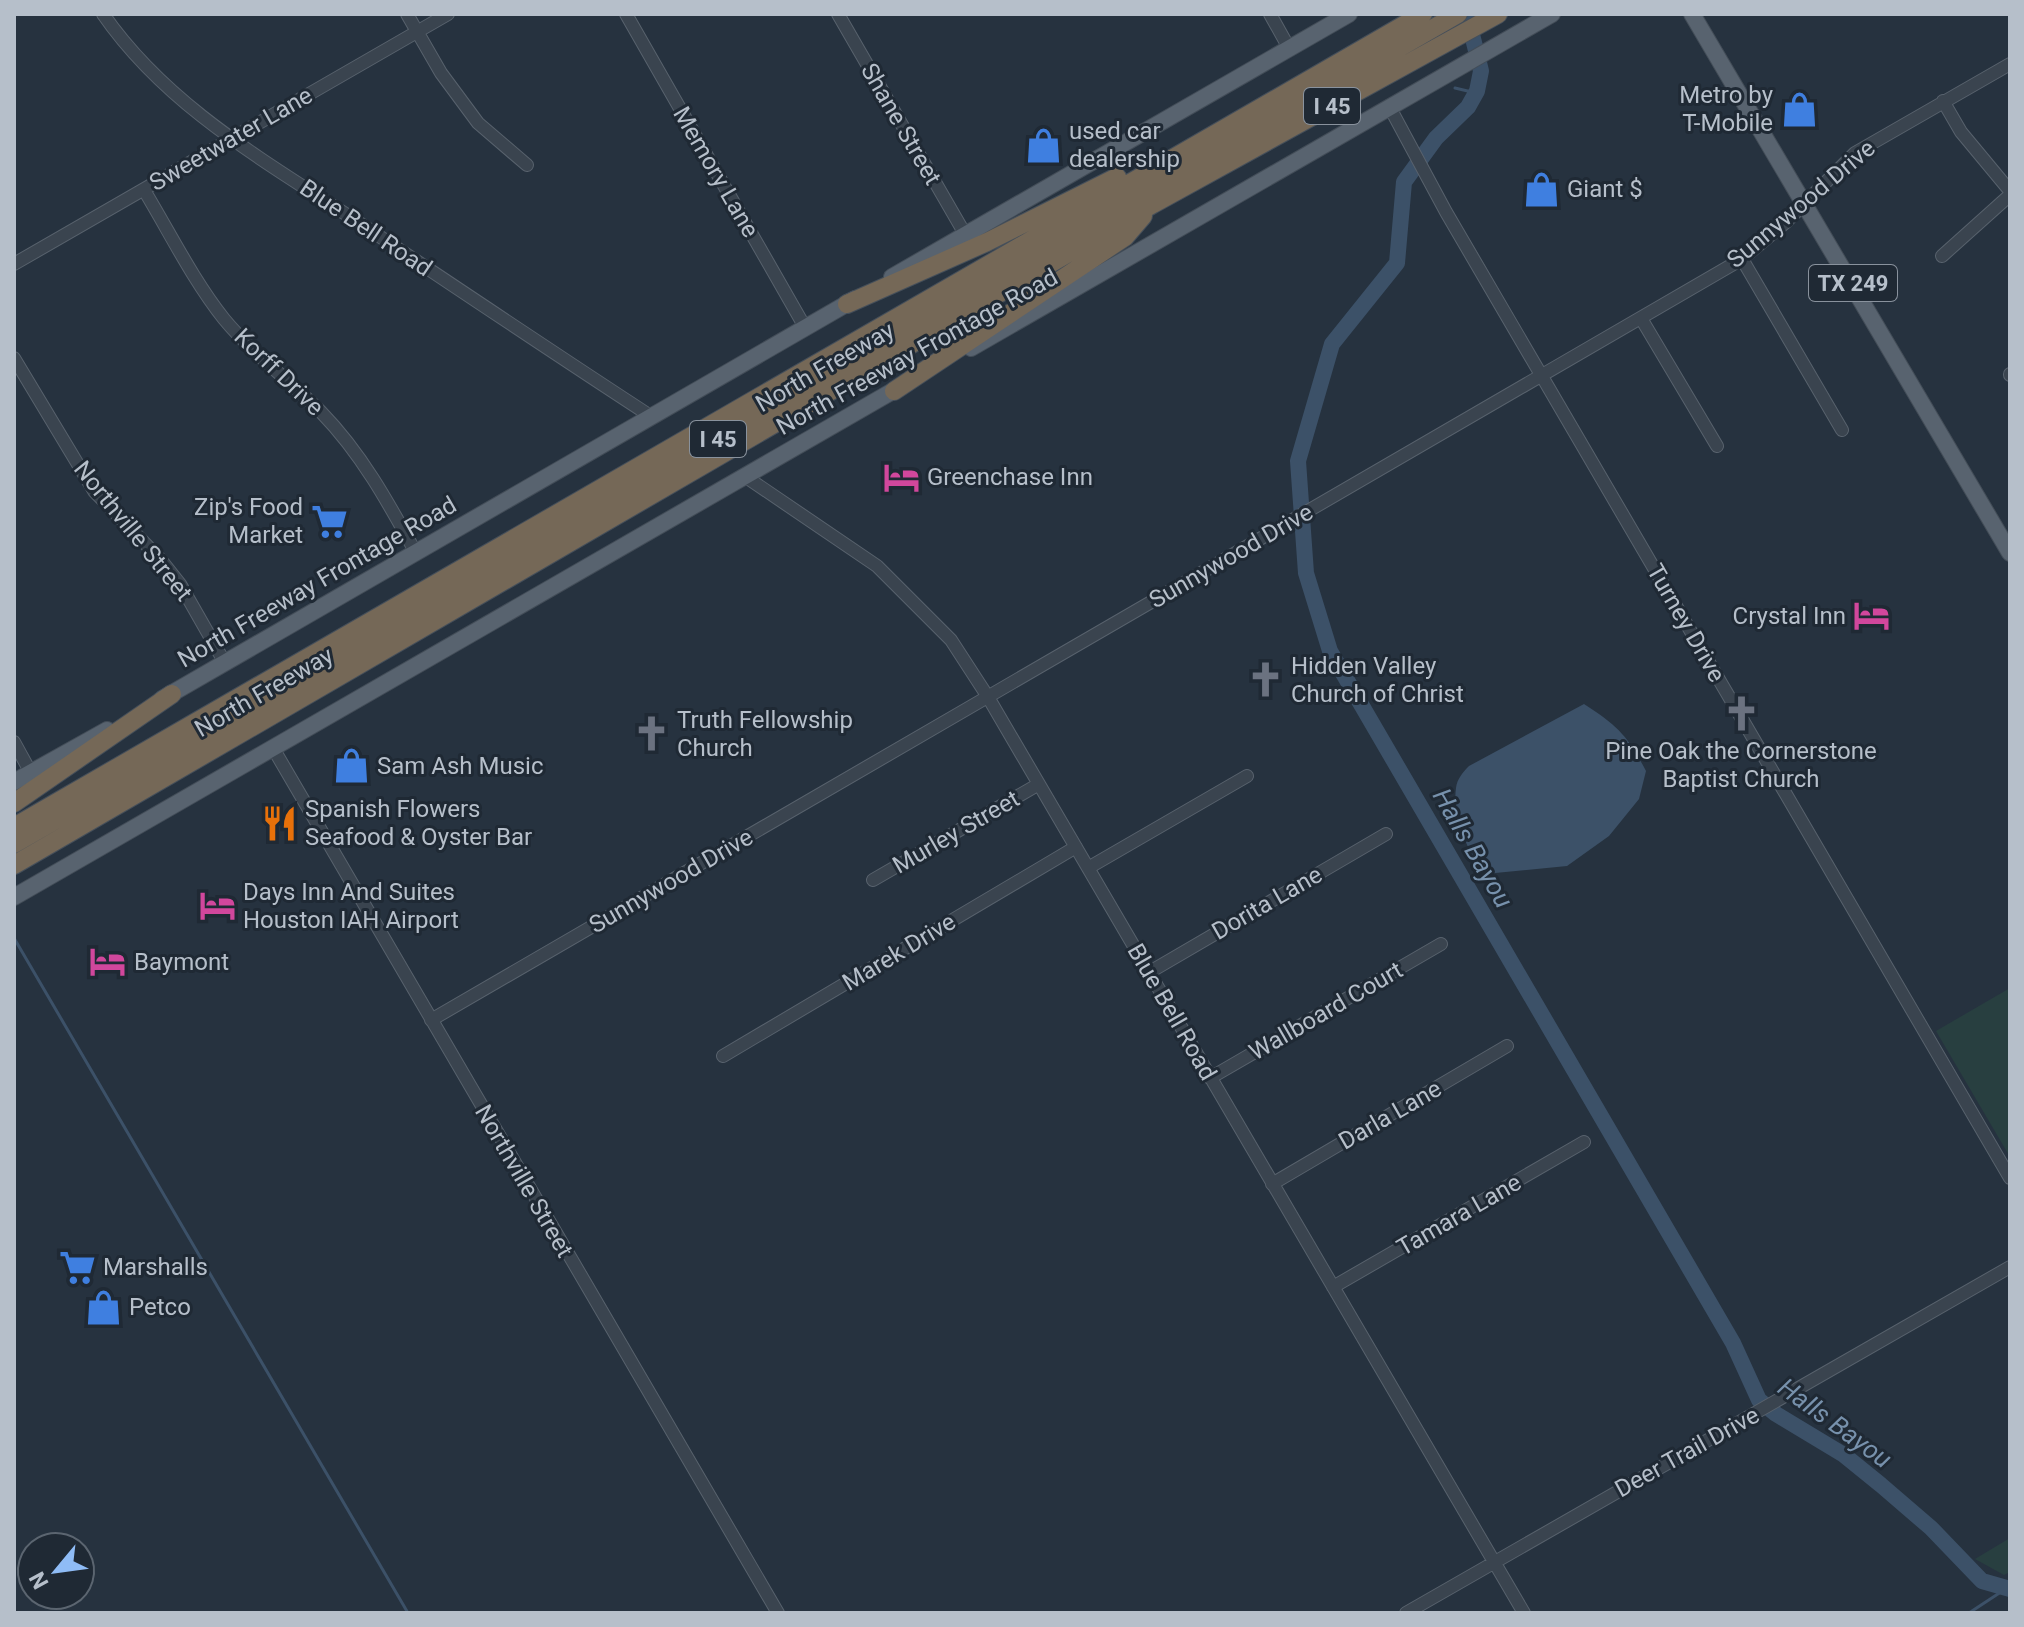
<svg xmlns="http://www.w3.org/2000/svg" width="2024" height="1627" font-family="Roboto,sans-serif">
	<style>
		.green { fill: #283f40 }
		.water { fill: #3c5168 }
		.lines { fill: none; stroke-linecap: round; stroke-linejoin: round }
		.stream { stroke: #3c5168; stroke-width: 3 }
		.river { stroke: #3c5168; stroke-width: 16 }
		.minor-casing { stroke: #58626d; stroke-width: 14 }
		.major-casing { stroke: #434d58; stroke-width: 18 }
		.highway-casing { stroke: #454f5a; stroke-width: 20 }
		.minor { stroke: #3a444f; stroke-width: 12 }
		.major { stroke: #58636f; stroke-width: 16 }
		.highway { stroke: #756857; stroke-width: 18 }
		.labels { text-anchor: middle; stroke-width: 6; stroke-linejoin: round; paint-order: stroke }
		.shield { fill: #1f2934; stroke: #89929d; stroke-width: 2 }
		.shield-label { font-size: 22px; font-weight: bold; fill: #b6bfca }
		.poi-label { font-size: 24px; fill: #b6bfca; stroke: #1f2934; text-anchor: start }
		.street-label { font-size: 24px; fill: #b6bfca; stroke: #1f2934 }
		.water-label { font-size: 26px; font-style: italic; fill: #7791ac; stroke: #1f2934 }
	</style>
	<rect width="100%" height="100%" fill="#26323f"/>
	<!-- green -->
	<path class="green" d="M2010 988V1157L1936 1031Z
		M2010 1538V1572L2004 1575 1975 1559Z"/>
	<!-- water -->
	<path class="water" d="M1584 704C1618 726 1627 735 1646 771L1639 799 1609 836 1567 866 1485 874C1468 854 1452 815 1456 788 1457 779 1463 772 1469 766Z"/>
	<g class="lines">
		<!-- stream -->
		<path class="stream" d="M1455 88 1476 93
			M14 938 408 1613
			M1969 1613 2010 1586"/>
		<!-- river -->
		<path class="river" d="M1467 14 1481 71 1477 91 1468 107 1436 138 1404 182 1397 263 1332 344 1298 461 1306 573 1330 651 1733 1343 1759 1400 1776 1414 1844 1455 1881 1485 1931 1528 1982 1581 2010 1589"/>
		<defs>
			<path id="minor" d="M103 14C168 108 270 164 364 226 460 290 555 354 652 417
				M407 14 441 73 478 123 527 165
				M626 14 806 329
				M838 14 965 234
				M1270 14 1289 48
				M1943 101 1961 132 2010 191
				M1389 106 1446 212 2010 1178
				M144 190C170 233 193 280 224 319 253 354 289 380 321 412 361 453 388 502 416 553
				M1942 256 2010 195
				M1742 259 1842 430
				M14 264 448 14
				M1642 320 1717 446
				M14 358 94 491 161 560 180 584 225 663
				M2010 374V375
				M746 477 877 566 951 640 988 697 1524 1613
				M14 742 31 773
				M273 748 778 1613
				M1088 868 1247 776
				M873 880 1039 784
				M1148 973 1386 834
				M431 1020 1742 259 1785 223 1855 153 2010 64
				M723 1056 1076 847
				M1210 1078 1441 944
				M1272 1184 1507 1046
				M1333 1287 1584 1142
				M1406 1613 2010 1267"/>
			<path id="major" d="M1692 14 2010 553
				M892 277 1349 14
				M971 348 1552 14
				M162 699 855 299
				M14 782 107 730
				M14 897 905 384"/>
			<path id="highway" d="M847 304 987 242 1117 177
				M894 391 1125 237 1143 216
				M14 803 172 694
				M14 827 1423 14
				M14 844 1458 14
				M14 865 1153 204 1498 14"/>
		</defs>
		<!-- minor casing -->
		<use href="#minor" class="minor-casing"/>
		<!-- major casing -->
		<use href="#major" class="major-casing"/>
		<!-- highway casing -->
		<use href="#highway" class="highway-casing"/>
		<!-- minor -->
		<use href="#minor" class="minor"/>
		<!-- major -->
		<use href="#major" class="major"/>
		<!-- highway -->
		<use href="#highway" class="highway"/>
	</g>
	<!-- icons -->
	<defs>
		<symbol id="shop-bare" viewBox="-9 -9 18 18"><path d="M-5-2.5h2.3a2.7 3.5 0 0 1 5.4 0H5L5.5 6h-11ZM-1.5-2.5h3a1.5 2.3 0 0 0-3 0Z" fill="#3f7fe0" stroke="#1f2934" stroke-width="2.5" paint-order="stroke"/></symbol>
		<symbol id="hotel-bare" viewBox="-9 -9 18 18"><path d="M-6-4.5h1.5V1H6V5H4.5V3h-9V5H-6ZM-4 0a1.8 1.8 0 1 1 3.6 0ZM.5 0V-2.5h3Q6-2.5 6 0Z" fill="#d1479c" stroke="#1f2934" stroke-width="2.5" paint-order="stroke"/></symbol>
		<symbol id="supermarket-bare" viewBox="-9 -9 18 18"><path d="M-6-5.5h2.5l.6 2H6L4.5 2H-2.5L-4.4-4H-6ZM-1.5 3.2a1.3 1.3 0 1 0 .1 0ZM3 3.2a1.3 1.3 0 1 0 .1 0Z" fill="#3f7fe0" stroke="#1f2934" stroke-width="2.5" paint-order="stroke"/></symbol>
		<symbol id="church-bare" viewBox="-9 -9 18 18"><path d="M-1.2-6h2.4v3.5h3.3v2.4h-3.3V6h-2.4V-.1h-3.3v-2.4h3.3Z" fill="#6b7280" stroke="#1f2934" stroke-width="2.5" paint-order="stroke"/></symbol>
		<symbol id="restaurant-bare" viewBox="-9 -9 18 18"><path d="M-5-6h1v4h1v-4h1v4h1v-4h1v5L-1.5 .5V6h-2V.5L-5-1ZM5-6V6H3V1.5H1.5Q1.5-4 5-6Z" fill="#e8710a" stroke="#1f2934" stroke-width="2.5" paint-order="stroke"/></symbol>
	</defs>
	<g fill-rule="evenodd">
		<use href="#shop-bare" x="1774" y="84" width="51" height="51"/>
		<use href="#shop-bare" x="1018" y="120" width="51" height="51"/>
		<use href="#shop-bare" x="1516" y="164" width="51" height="51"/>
		<use href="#hotel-bare" x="876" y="452" width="51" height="51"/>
		<use href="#supermarket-bare" x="304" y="496" width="51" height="51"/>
		<use href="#hotel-bare" x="1846" y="590" width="51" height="51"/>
		<use href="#church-bare" x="1240" y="654" width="51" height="51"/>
		<use href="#church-bare" x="1716" y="688" width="51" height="51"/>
		<use href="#church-bare" x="626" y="708" width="51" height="51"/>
		<use href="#shop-bare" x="326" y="740" width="51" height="51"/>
		<use href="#restaurant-bare" x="254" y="798" width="51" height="51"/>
		<use href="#hotel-bare" x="192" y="880" width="51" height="51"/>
		<use href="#hotel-bare" x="82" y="936" width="51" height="51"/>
		<use href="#supermarket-bare" x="52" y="1242" width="51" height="51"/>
		<use href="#shop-bare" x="78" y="1282" width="51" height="51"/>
	</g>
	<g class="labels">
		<!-- shield labels -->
		<g class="shield">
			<rect x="1304" y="88" width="56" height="36" rx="6"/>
			<rect x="1809" y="265" width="88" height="36" rx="6"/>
			<rect x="690" y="421" width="56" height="36" rx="6"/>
		</g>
		<g class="shield-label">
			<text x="1332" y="114">I 45</text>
			<text x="1853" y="291">TX 249</text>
			<text x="718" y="447">I 45</text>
		</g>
		<!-- poi labels -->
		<g class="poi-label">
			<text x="1773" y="103" text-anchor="end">Metro by<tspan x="1773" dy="28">T-Mobile</tspan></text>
			<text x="1069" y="139">used car<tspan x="1069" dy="28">dealership</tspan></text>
			<text x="1567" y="197">Giant $</text>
			<text x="927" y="485">Greenchase Inn</text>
			<text x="303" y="515" text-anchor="end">Zip's Food<tspan x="303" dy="28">Market</tspan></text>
			<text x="1846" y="624" text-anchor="end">Crystal Inn</text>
			<text x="1291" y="674">Hidden Valley<tspan x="1291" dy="28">Church of Christ</tspan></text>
			<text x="677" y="728">Truth Fellowship<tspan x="677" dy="28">Church</tspan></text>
			<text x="1741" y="759" text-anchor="middle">Pine Oak the Cornerstone<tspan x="1741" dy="28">Baptist Church</tspan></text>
			<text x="377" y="774">Sam Ash Music</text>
			<text x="305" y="817">Spanish Flowers<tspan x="305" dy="28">Seafood &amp; Oyster Bar</tspan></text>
			<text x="243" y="900">Days Inn And Suites<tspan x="243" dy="28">Houston IAH Airport</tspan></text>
			<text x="134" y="970">Baymont</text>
			<text x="103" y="1275">Marshalls</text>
			<text x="129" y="1315">Petco</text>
		</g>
		<!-- street labels -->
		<g class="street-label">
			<text transform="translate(901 124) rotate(60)" y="8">Shane Street</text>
			<text transform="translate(231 139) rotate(-30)" y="8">Sweetwater Lane</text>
			<text transform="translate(716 172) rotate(60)" y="8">Memory Lane</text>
			<text transform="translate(1801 204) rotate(-40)" y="8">Sunnywood Drive</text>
			<text transform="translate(366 228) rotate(34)" y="8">Blue Bell Road</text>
			<text transform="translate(917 352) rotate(-29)" y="8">North Freeway Frontage Road</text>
			<text transform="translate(825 367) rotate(-30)" y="8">North Freeway</text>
			<text transform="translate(279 372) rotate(44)" y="8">Korff Drive</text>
			<text transform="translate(133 531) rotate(51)" y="8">Northville Street</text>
			<text transform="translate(1231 556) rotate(-30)" y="8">Sunnywood Drive</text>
			<text transform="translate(317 582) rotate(-30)" y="8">North Freeway Frontage Road</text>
			<text transform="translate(1686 623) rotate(60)" y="8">Turney Drive</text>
			<text transform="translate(264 692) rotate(-30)" y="8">North Freeway</text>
			<text transform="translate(956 832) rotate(-30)" y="8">Murley Street</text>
			<text transform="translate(671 881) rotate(-30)" y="8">Sunnywood Drive</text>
			<text transform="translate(1267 903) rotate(-30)" y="8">Dorita Lane</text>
			<text transform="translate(899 952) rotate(-31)" y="8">Marek Drive</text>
			<text transform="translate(1326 1011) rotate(-30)" y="8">Wallboard Court</text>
			<text transform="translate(1172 1012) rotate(60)" y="8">Blue Bell Road</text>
			<text transform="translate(1390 1115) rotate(-30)" y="8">Darla Lane</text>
			<text transform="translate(524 1181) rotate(60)" y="8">Northville Street</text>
			<text transform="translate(1459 1215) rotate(-30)" y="8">Tamara Lane</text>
			<text transform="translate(1687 1452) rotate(-29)" y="8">Deer Trail Drive</text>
		</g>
		<!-- water labels -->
		<g class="water-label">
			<text transform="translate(1473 848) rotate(60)" y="9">Halls Bayou</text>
			<text transform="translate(1835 1423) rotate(36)" y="9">Halls Bayou</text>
		</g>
	</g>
	<!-- border -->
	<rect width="2024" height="1627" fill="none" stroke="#b6bfca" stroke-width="32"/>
	<!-- north arrow -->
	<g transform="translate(56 1571) rotate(241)"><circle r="38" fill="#1f2934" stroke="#5b6570" stroke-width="2"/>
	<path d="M0-6L14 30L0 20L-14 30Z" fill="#8fbcf6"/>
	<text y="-12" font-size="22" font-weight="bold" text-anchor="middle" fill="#b6bfca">N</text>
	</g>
</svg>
